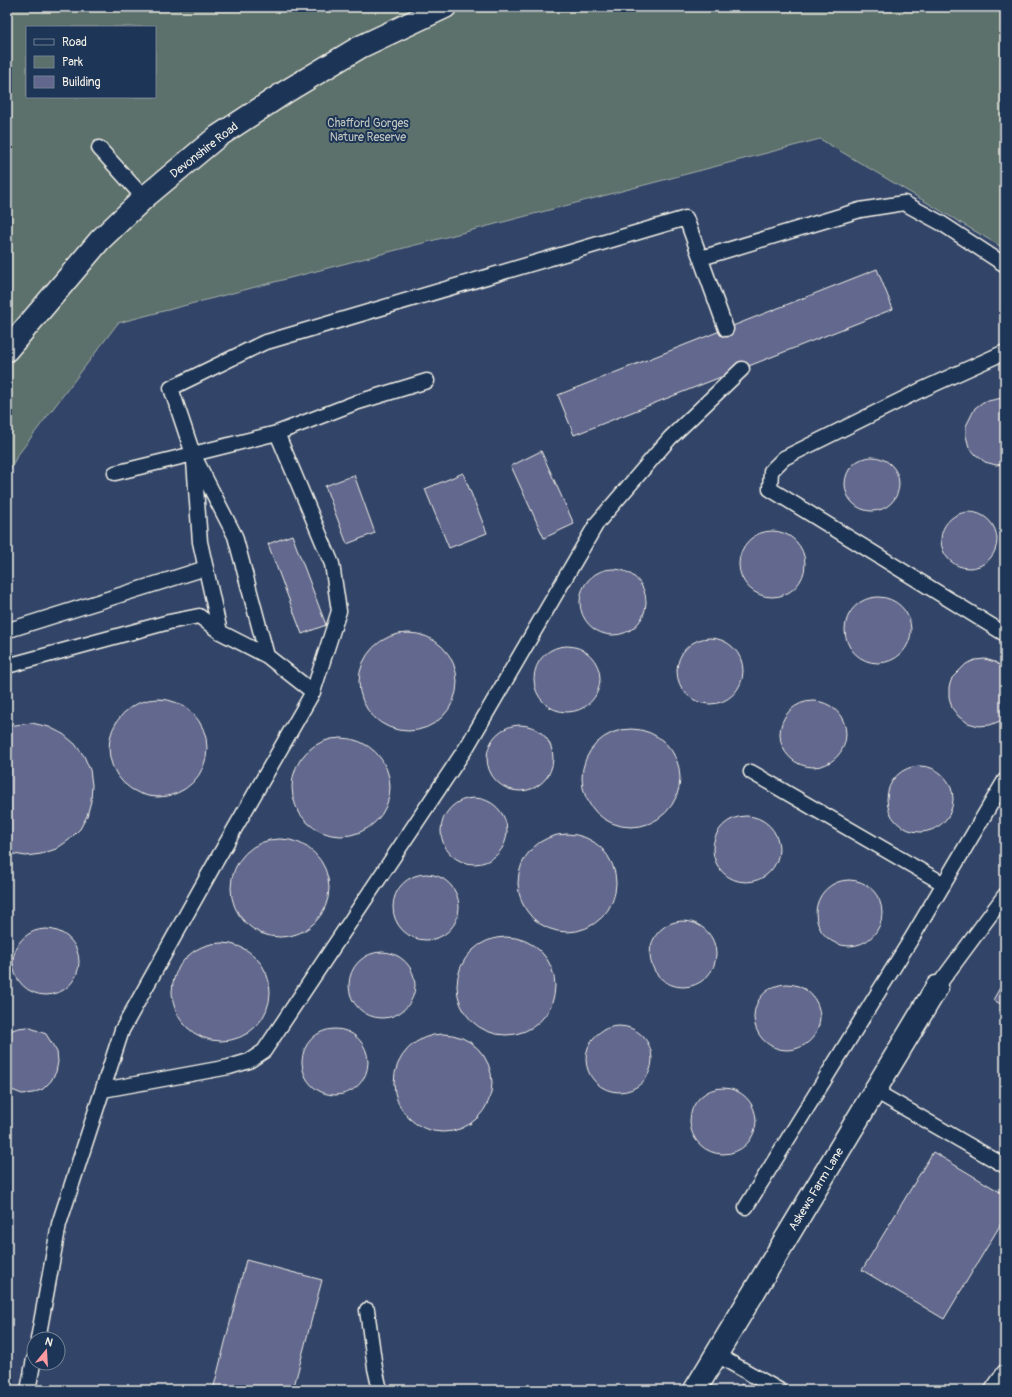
<svg xmlns="http://www.w3.org/2000/svg" width="1012" height="1397" font-family="Pangolin,sans-serif">
	<style>
		.built { fill: #324468; fill-rule: evenodd }
		.green { fill: #5c706c; stroke: #a8b0aa; fill-rule: evenodd }
		.building { fill: #62678e; stroke: #f4f1e8 }
		.lines { fill: none; stroke-linecap: round; stroke-linejoin: round }
		.lane-casing { stroke: #f4f1e8; stroke-width: 17 }
		.street-casing { stroke: #f4f1e8; stroke-width: 25 }
		.primary-casing { stroke: #f4f1e8; stroke-width: 25 }
		.lane { stroke: #1d3557; stroke-width: 14 }
		.street { stroke: #1d3557; stroke-width: 22 }
		.primary { stroke: #1d3557; stroke-width: 22 }
		.labels { text-anchor: middle; stroke-width: 4; stroke-linejoin: round; paint-order: stroke }
		.park-label { font-size: 12px; fill: #bfc4bd; stroke: #1d3557 }
		.street-label { font-size: 12px; fill: #f4f1e8; stroke: #1d3557 }
	</style>
	<rect width="100%" height="100%" fill="#1d3557"/>
	<filter id="ink" filterUnits="userSpaceOnUse"><feTurbulence type="fractalNoise" baseFrequency=".025" numOctaves="2"/><feDisplacementMap in="SourceGraphic" scale="8" xChannelSelector="R" yChannelSelector="G"/><feConvolveMatrix kernelMatrix="1 2 1 2 8 2 1 2 1" color-interpolation-filters="sRGB"/></filter>
	<g filter="url(#ink)">
		<!-- built -->
		<path class="built" d="M820 139 1005 249V1390H7V476L17 456 118 323ZM34 1339H58V1363H34Z"/>
		<!-- green -->
		<path class="green" d="M7 7H1005V249L820 139 118 323 17 456 7 476ZM27 27H155V97H27Z"/>
		<!-- building -->
		<path class="building" d="M877 269 893 309 574 435 558 395Z
			M1002 398 1005 399V464L996 465 985 462 976 455 969 447 966 436V426L975 408 983 402Z
			M541 451 574 524 544 538 511 466Z
			M845 484a27 27 0 1 1 54 0a27 27 0 1 1-54 0Z
			M463 473 487 533 449 548 425 489Z
			M354 475 375 533 347 544 325 486Z
			M941 540a28 28 0 1 1 56 0a28 28 0 1 1-56 0Z
			M739 564a33 33 0 1 1 66 0a33 33 0 1 1-66 0Z
			M292 535 326 625 302 634 268 544Z
			M580 602a33 33 0 1 1 66 0a33 33 0 1 1-66 0Z
			M845 630a33 33 0 1 1 66 0a33 33 0 1 1-66 0Z
			M359 682a49 49 0 1 1 98 0a49 49 0 1 1-98 0Z
			M677 671a33 33 0 1 1 66 0a33 33 0 1 1-66 0Z
			M534 679a33 33 0 1 1 66 0a33 33 0 1 1-66 0Z
			M985 659 995 662 1005 669V717L1000 721 990 725 979 726 968 723 959 717 952 708 949 697V687L952 678 966 664 975 660Z
			M109 748a49 49 0 1 1 98 0a49 49 0 1 1-98 0Z
			M780 734a33 33 0 1 1 66 0a33 33 0 1 1-66 0Z
			M32 723 49 727 63 734 75 744 84 756 90 770 92 785 91 801 87 816 80 829 69 840 56 849 41 854 26 856 7 853V726Z
			M487 758a33 33 0 1 1 66 0a33 33 0 1 1-66 0Z
			M582 778a49 49 0 1 1 98 0a49 49 0 1 1-98 0Z
			M292 787a49 49 0 1 1 98 0a49 49 0 1 1-98 0Z
			M887 799a33 33 0 1 1 66 0a33 33 0 1 1-66 0Z
			M441 831a33 33 0 1 1 66 0a33 33 0 1 1-66 0Z
			M713 849a33 33 0 1 1 66 0a33 33 0 1 1-66 0Z
			M518 883a49 49 0 1 1 98 0a49 49 0 1 1-98 0Z
			M231 888a49 49 0 1 1 98 0a49 49 0 1 1-98 0Z
			M393 907a33 33 0 1 1 66 0a33 33 0 1 1-66 0Z
			M816 913a33 33 0 1 1 66 0a33 33 0 1 1-66 0Z
			M650 954a33 33 0 1 1 66 0a33 33 0 1 1-66 0Z
			M13 962a33 33 0 1 1 66 0a33 33 0 1 1-66 0Z
			M457 986a49 49 0 1 1 98 0a49 49 0 1 1-98 0Z
			M172 992a49 49 0 1 1 98 0a49 49 0 1 1-98 0Z
			M349 985a33 33 0 1 1 66 0a33 33 0 1 1-66 0Z
			M1005 979V1006L993 1000Z
			M754 1017a33 33 0 1 1 66 0a33 33 0 1 1-66 0Z
			M586 1059a33 33 0 1 1 66 0a33 33 0 1 1-66 0Z
			M28 1027 46 1034 57 1052 58 1062 56 1072 51 1081 43 1089 33 1093 22 1094 7 1088V1032L18 1028Z
			M302 1062a33 33 0 1 1 66 0a33 33 0 1 1-66 0Z
			M394 1083a49 49 0 1 1 98 0a49 49 0 1 1-98 0Z
			M690 1121a33 33 0 1 1 66 0a33 33 0 1 1-66 0Z
			M933 1152 1005 1195V1217L944 1319 862 1270Z
			M246 1260 322 1280 293 1390H213Z
			M741 1384 752 1390H737Z"/>
		<g class="lines">
			<defs>
				<path id="lane" d="M99 148 144 198
					M701 258 860 210 904 203 941 223 1005 265
					M1005 352 919 391 784 458 771 471 770 489 1005 634
					M277 433 355 403 427 381
					M193 454 235 536 267 656
					M194 461 200 542 220 632
					M115 473 193 454
					M12 629 206 568
					M7 666 169 622 199 616 220 632 267 656 313 692
					M751 772 944 884
					M937 987 1005 895
					M103 1090 229 1067 249 1061 264 1051 468 745 597 523 670 438 742 369
					M875 1091 1005 1166
					M746 1207 913 936 1005 780
					M367 1310 375 1368 380 1390
					M38 1339 59 1224 122 1030 215 863 313 692 339 611 332 564 277 433 193 454 171 388 263 343 686 218 726 329
					M717 1355 779 1390
					M28 1390 34 1359
					M992 1390 1005 1371"/>
				<path id="street" d="M695 1390 937 987"/>
				<path id="primary" d="M7 350 100 240 144 198 217 137 287 91 360 47 445 7"/>
			</defs>
			<!-- lane casing -->
			<use href="#lane" class="lane-casing"/>
			<!-- street casing -->
			<use href="#street" class="street-casing"/>
			<!-- primary casing -->
			<use href="#primary" class="primary-casing"/>
			<!-- lane -->
			<use href="#lane" class="lane"/>
			<!-- street -->
			<use href="#street" class="street"/>
			<!-- primary -->
			<use href="#primary" class="primary"/>
		</g>
	</g>
	<g class="labels">
		<!-- park labels -->
		<g class="park-label">
			<text x="368" y="127">Chafford Gorges<tspan x="368" dy="14">Nature Reserve</tspan></text>
		</g>
		<!-- street labels -->
		<g class="street-label">
			<text transform="translate(204 150) rotate(-38)" y="4">Devonshire Road</text>
			<text transform="translate(816 1189) rotate(-59)" y="4">Askews Farm Lane</text>
		</g>
	</g>
	<!-- margin -->
	<rect width="1012" height="1397" fill="none" stroke="#1d3557" stroke-width="24"/>
	<rect x="12" y="12" width="988" height="1373" fill="none" stroke="#f4f1e8" stroke-width="1.5" filter="url(#ink)"/>
	<!-- legend -->
	<rect x="26" y="26" width="130" height="72" fill="#1d3557" stroke="#738091"/>
	<rect x="34" y="39" width="20" height="6" fill="#1d3557" stroke="#738091"/>
	<text x="62" y="46" font-size="12" fill="#f4f1e8">Road</text>
	<rect x="34" y="56" width="20" height="12" fill="#5c706c" stroke="#738091"/>
	<text x="62" y="66" font-size="12" fill="#f4f1e8">Park</text>
	<rect x="34" y="76" width="20" height="12" fill="#62678e" stroke="#738091"/>
	<text x="62" y="86" font-size="12" fill="#f4f1e8">Building</text>
	<!-- north arrow -->
	<g transform="translate(46 1351) rotate(18)"><circle r="19" fill="#1d3557" stroke="#738091"/>
	<path d="M0-3L7 15L0 10L-7 15Z" fill="#ff9aa2"/>
	<text y="-6" font-size="11" font-weight="bold" text-anchor="middle" fill="#f4f1e8">N</text>
	</g>
</svg>
